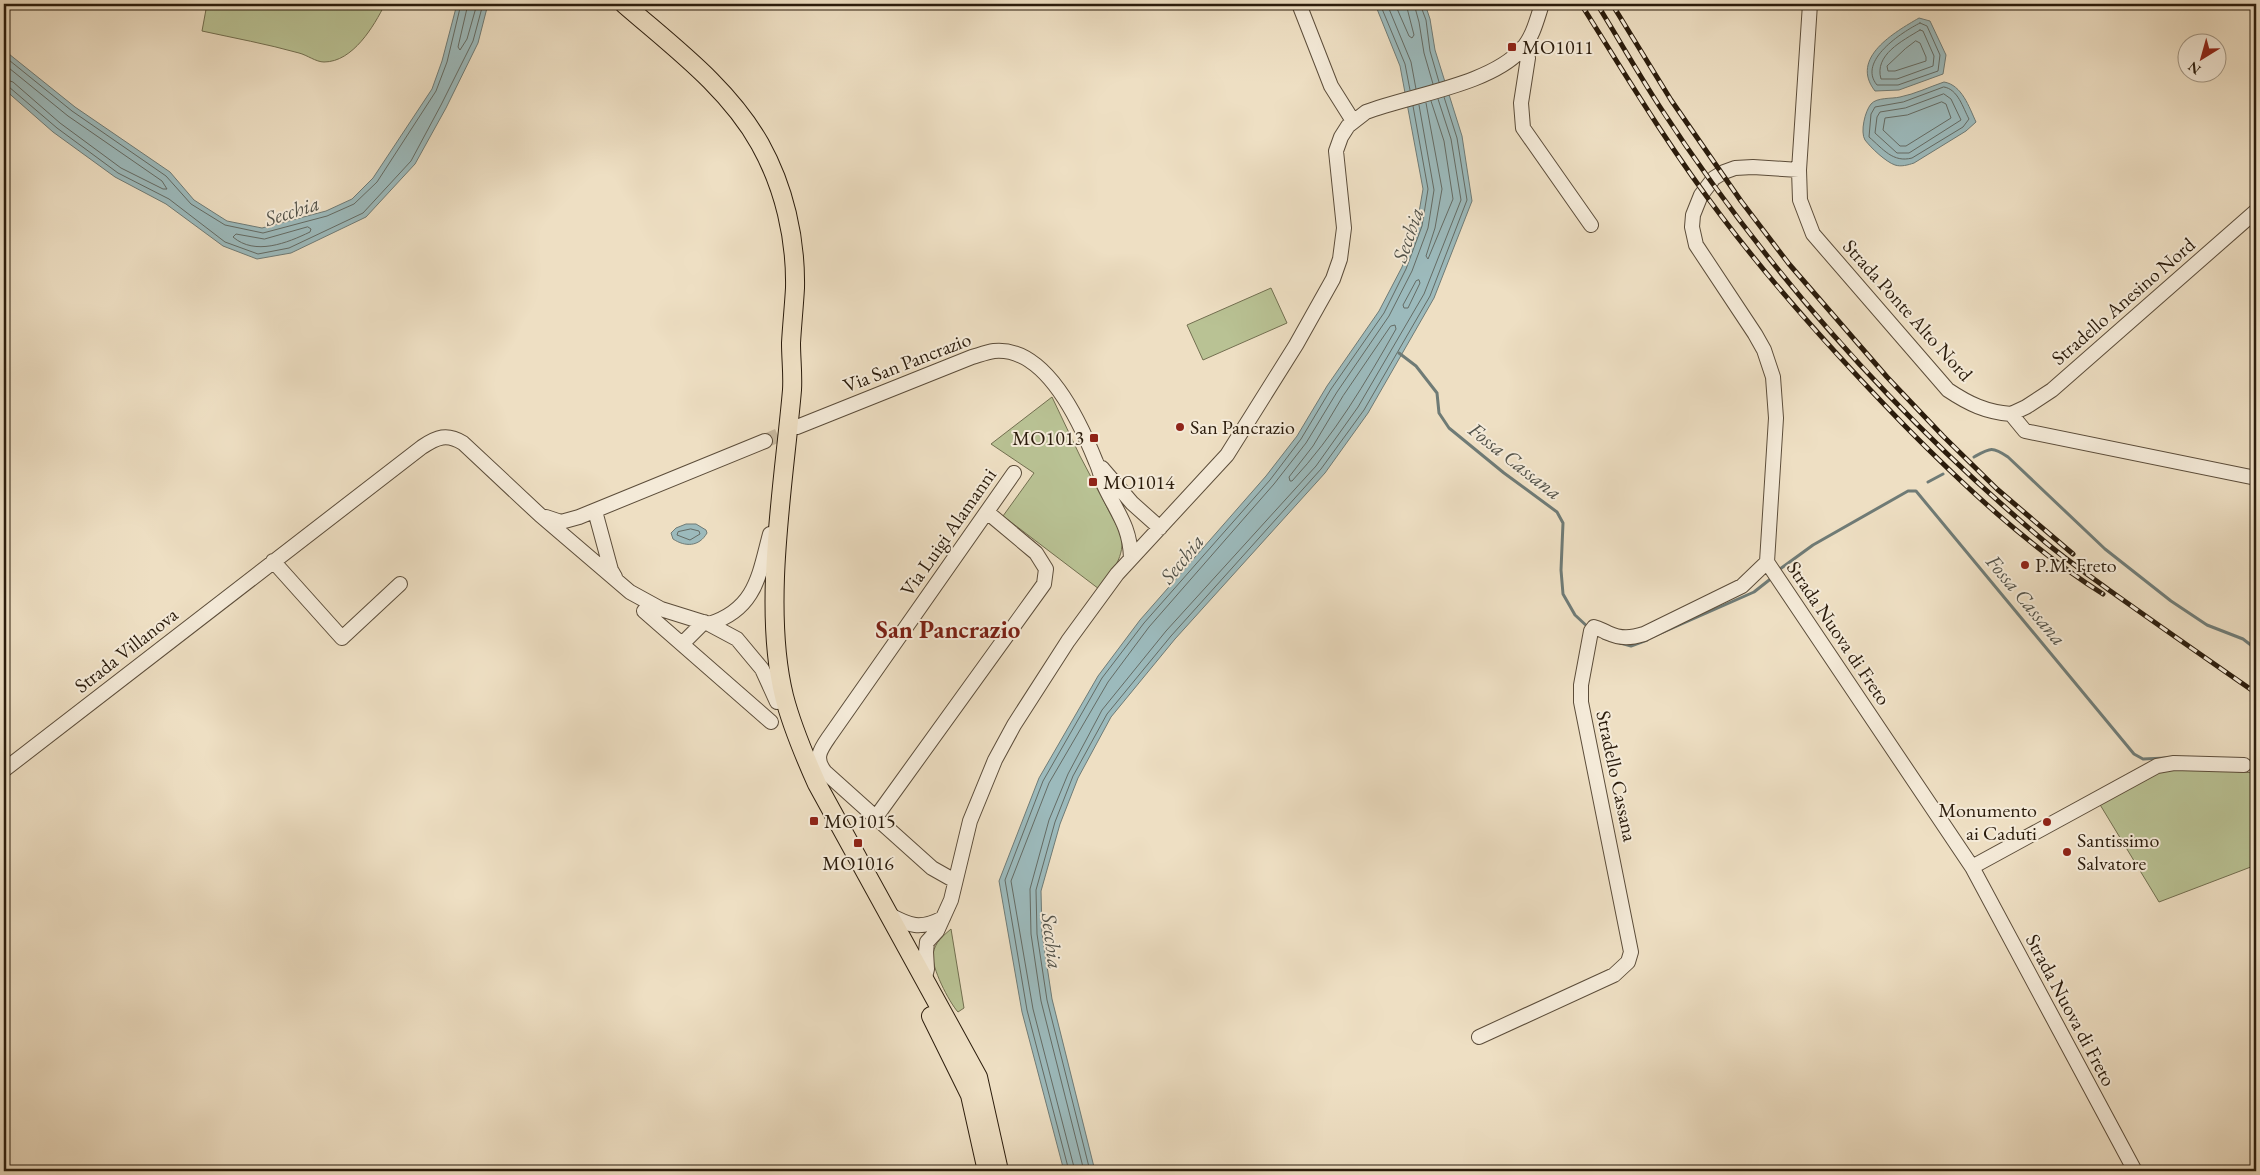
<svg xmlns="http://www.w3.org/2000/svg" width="2260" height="1175" font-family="'EB Garamond',serif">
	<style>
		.green { fill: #b9c294; stroke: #726f50 }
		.water { fill: #9cbabc; stroke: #6f7b76 }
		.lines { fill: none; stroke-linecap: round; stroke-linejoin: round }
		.shore { stroke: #646b64; stroke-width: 1 }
		.stream { stroke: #6f7b76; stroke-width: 3 }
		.minor-tunnel { stroke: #c7b89e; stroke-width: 14; stroke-dasharray: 14 7; stroke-linecap: butt }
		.minor-casing { stroke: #5c4d3a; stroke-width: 16 }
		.major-casing { stroke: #2b1c0c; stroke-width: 20 }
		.minor { stroke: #f4ead8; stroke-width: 14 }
		.major { stroke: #eedfc3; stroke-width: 18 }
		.rail-casing { stroke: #2b1c0c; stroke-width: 5 }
		.rail { stroke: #f4ead8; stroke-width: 3; stroke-dasharray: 9; stroke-linecap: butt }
		.poi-dot { fill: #8f2418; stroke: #f4ead8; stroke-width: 2 }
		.labels { text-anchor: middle; stroke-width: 4; stroke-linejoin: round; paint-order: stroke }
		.poi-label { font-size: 20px; fill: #2b1c0c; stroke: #f4ead8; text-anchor: start }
		.street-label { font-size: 20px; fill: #2b1c0c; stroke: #f4ead8 }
		.water-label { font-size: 21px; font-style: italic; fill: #53534a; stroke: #f4ead8 }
		.district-label { font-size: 25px; font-weight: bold; fill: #7a1f14; stroke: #f4ead8 }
	</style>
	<rect width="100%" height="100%" fill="#eedfc3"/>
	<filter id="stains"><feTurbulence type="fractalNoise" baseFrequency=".004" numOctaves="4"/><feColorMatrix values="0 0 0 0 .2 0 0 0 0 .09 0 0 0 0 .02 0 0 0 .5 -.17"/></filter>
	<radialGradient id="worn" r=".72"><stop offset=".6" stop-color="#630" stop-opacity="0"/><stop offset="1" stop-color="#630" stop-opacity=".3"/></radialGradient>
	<!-- green -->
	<path class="green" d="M207 4H385C374 26 353 62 324 62 316 62 307 55 299 53 267 44 234 38 202 31Z
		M1271 288 1287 323 1203 360 1187 325Z
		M1052 397 1080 456 1121 534C1126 556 1112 572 1099 589L1003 516 1034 473 991 444Z
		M2173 767 2256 773V865L2159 902 2099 803 2157 772Z
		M951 929 964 1008 958 1012C949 1002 931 967 933 954 935 942 943 936 951 929Z"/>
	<!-- water -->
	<path class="water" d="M457 4H488L478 43 446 108 415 164 366 217 291 253 257 259 223 246 166 204 115 177 53 132 4 89V50L75 107 170 172 194 200 227 221 262 228 326 211 352 199 373 178 432 89 442 61Z
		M1375 4H1425L1430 19 1435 50 1462 136 1472 201 1434 298 1368 413 1325 473 1175 639 1111 717 1078 778 1060 824 1041 891 1042 933 1052 999 1095 1171H1064L1022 1012 999 881 1039 778 1098 676 1140 620 1266 476 1297 436 1327 386 1379 311 1402 267 1417 224 1423 189 1400 66Z
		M1919 18 1930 21 1946 55 1943 74 1899 90 1875 91C1849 58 1895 32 1919 18Z
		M1944 82C1962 85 1969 107 1976 122L1966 131 1914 163C1908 165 1901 167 1895 165 1886 162 1871 148 1865 140 1860 132 1865 111 1871 104 1877 97 1892 99 1900 97 1915 94 1929 87 1944 82Z
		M686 524H696L706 530 707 533C699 547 685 547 673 539L671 533 676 528Z"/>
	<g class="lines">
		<!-- shore -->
		<path class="shore" d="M468 4 458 47 460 50 467 39 477 4
			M1380 4 1405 64 1410 90
			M1387 4 1411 62 1416 89
			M1395 4 1409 36 1412 38 1414 35 1406 4
			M1414 4 1419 22 1424 53 1433 84
			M1420 4 1426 20 1430 51 1439 82
			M1920 23 1927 26 1940 55 1938 71 1898 85H1877C1857 61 1902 32 1920 23Z
			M1920 30 1923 31 1934 56 1933 66 1897 79H1881C1874 55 1902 41 1920 30Z
			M1916 41 1920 43 1926 57V61L1895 71H1888L1887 66 1905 49Z
			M4 56 72 111 166 176 191 204 225 225 263 233 327 216 354 204 377 182 436 91 447 62 461 4
			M4 64 68 116 162 181 167 189H163L121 168 60 123 13 82 4 79
			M4 86 9 87 57 128 118 173 169 199 225 242 258 254 289 248 363 213 411 161 441 105 473 41 483 4
			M1944 87C1958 89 1963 108 1969 119L1963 127 1912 158C1893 163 1883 149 1869 137L1871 114 1875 107 1903 102Z
			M1944 94 1951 99 1961 120 1909 153H1897L1875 133 1877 117 1880 112 1905 108Z
			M1942 102 1946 104 1951 118 1906 146H1900L1883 130 1885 118 1907 115Z
			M1426 103 1442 189 1435 228 1426 256 1428 259 1453 199 1444 141 1431 101
			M308 227 311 229 310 232C287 243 255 256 233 237L236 234 264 239Z
			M1419 280 1420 283 1408 308H1404L1403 305 1416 281Z
			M1391 326 1395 325 1396 329C1366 382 1334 436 1292 481H1290L1289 477 1313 446 1343 396Z
			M691 529 699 531 700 534 690 540 677 535 678 532Z
			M1069 1171 1027 1010 1005 880 1043 781 1102 678 1144 623 1270 480 1301 439 1331 389 1384 313 1406 269 1422 226 1428 189 1413 106
			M1075 1171 1033 1009 1011 881 1049 783 1108 682 1149 627 1274 484 1306 443 1337 392 1389 316 1412 271 1428 228 1434 190 1419 105
			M1084 1171 1041 1001 1031 934 1030 889 1049 820 1068 774 1102 710 1166 631 1316 466 1358 407 1424 294 1461 200 1451 139 1438 99
			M1090 1171 1047 1000 1037 934 1036 890 1055 822 1073 776 1107 714 1171 636 1321 469 1364 410 1430 296 1467 200 1457 138 1444 97"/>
		<!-- stream -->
		<path class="stream" d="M1399 353 1416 366 1437 393 1439 413 1449 428 1504 473 1557 512 1563 523 1561 570 1563 594 1575 615 1590 629
			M1974 457C1990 448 1992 446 2008 457L2105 549 2171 601 2207 625 2243 639 2256 649
			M1928 482 1943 474
			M1780 569 1813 545 1908 491H1916L2134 754 2143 759 2166 758
			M1652 637 1754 592 1773 577
			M1603 638 1631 646 1647 640
			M2247 761H2256"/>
		<!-- minor-tunnel -->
		<path class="minor-tunnel" d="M765 441 795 428"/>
		<defs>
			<path id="minor" d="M1299 4 1331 86 1353 121
				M1810 4 1799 170 1800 200 1813 234 1948 390C1969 404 1986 412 2011 414L2025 431 2256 478
				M1522 48 1528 58 1521 103 1523 128 1591 225
				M1799 170 1753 167 1735 168 1724 172 1714 178 1701 195 1693 215 1692 227 1696 245 1755 334 1764 350 1773 377 1776 418 1767 562 1972 867 2135 1171
				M2011 414 2026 407 2052 390 2256 211
				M797 427 972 357C979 355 987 352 994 351 1046 346 1080 422 1096 462 1100 470 1101 479 1105 487 1118 514 1130 527 1131 558
				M1102 468 1132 503 1160 528
				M595 511 611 570 615 577
				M546 517 561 522 579 517 765 441
				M273 561 342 638 400 584
				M644 611 771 722
				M709 624C756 609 759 575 770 534
				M682 644 704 622
				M4 770 422 447C437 437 447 433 463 443L540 515 630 592 661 609 709 624 737 639 762 669 777 702
				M876 817 1044 584 1046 569 1036 553 987 512
				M1972 867 2157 766 2174 763 2244 765
				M955 881 932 868 825 772C814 758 820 750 829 737L1014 473
				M888 914C910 926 920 930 943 918
				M924 981 927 969 926 952 927 942 937 931 951 900 970 821 995 760 1014 725 1068 641 1117 574 1227 455 1296 345 1333 279 1340 259 1344 228 1336 151 1341 137 1348 126 1366 112C1410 95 1490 85 1522 49 1533 37 1537 19 1542 4
				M1479 1037 1614 975 1628 962 1631 952 1581 702V685L1591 631 1594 627C1599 628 1603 631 1608 633 1621 639 1631 638 1644 634L1742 586 1767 562"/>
			<path id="major" d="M624 4C672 46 728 87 760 144 784 187 796 238 795 288 794 306 792 325 791 343 791 359 793 374 792 390 784 483 762 606 784 696 792 727 804 755 817 784L978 1077 999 1171
				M931 1016 970 1095 987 1171"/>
		</defs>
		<!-- minor casing -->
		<use href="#minor" class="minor-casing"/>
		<!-- major casing -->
		<use href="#major" class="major-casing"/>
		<!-- minor -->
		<use href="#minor" class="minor"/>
		<!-- major -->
		<use href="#major" class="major"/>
		<defs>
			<path id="rail" d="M1581 4C1626 76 1670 149 1722 217 1777 290 1839 358 1903 424 1964 486 2029 547 2103 594
				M1597 4C1618 38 1638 73 1660 107 1765 268 1896 416 2044 541 2064 558 2087 574 2109 590 2158 625 2207 659 2256 693
				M1612 4 1671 100 1741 201 1789 264 1887 377 1943 436 1997 489 2073 554"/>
		</defs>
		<!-- rail casing -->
		<use href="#rail" class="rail-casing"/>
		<!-- rail -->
		<use href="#rail" class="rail"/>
	</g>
	<!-- markers -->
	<g class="poi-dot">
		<rect x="1507" y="42" width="10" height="10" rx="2.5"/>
		<circle cx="1180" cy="427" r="5"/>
		<rect x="1089" y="433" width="10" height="10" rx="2.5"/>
		<rect x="1088" y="477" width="10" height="10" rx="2.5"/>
		<circle cx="2025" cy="565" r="5"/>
		<rect x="809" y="816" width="10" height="10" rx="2.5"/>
		<circle cx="2047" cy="822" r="5"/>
		<rect x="853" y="838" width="10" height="10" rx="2.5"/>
		<circle cx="2067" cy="852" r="5"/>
	</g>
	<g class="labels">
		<!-- poi labels -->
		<g class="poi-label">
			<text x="1522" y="54">MO1011</text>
			<text x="1190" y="434">San Pancrazio</text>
			<text x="1084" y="445" text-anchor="end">MO1013</text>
			<text x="1103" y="489">MO1014</text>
			<text x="2035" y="572">P.M. Freto</text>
			<text x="2037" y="817" text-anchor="end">Monumento<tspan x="2037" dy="23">ai Caduti</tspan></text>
			<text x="824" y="828">MO1015</text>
			<text x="2077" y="847">Santissimo<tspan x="2077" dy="23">Salvatore</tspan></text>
			<text x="858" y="870" text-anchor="middle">MO1016</text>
		</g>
		<!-- street labels -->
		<g class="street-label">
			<text transform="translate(2123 301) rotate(-41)" y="7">Stradello Anesino Nord</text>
			<text transform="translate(1908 310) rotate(48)" y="7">Strada Ponte Alto Nord</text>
			<text transform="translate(907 362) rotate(-21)" y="7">Via San Pancrazio</text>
			<text transform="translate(948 532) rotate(-55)" y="7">Via Luigi Alamanni</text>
			<text transform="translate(1839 633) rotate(56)" y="7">Strada Nuova di Freto</text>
			<text transform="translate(126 650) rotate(-38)" y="7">Strada Villanova</text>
			<text transform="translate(1617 776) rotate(78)" y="7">Stradello Cassana</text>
			<text transform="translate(2071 1010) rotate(62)" y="7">Strada Nuova di Freto</text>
		</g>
		<!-- water labels -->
		<g class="water-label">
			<text transform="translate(292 211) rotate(-18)" y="7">Secchia</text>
			<text transform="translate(1408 235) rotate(-71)" y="7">Secchia</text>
			<text transform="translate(1515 461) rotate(38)" y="7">Fossa Cassana</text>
			<text transform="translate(1182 559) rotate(-51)" y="7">Secchia</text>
			<text transform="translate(2026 600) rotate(50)" y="7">Fossa Cassana</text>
			<text transform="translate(1052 941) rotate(83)" y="7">Secchia</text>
		</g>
		<!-- district labels -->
		<g class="district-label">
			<text x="948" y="638">San Pancrazio</text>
		</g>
	</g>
	<!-- margin -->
	<rect width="2260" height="1175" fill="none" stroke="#eedfc3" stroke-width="20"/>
	<rect x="5" y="5" width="2250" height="1165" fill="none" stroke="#2b1c0c" stroke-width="2.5"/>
	<rect x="10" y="10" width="2240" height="1155" fill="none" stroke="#2b1c0c"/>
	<!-- north arrow -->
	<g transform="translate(2202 58) rotate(217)"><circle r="24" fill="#f4ead8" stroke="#a49886"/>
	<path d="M0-4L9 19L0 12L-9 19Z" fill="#8f2418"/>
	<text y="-8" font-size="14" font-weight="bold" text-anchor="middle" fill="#2b1c0c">N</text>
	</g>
	<rect width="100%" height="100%" filter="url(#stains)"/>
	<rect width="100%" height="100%" fill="url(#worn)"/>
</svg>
